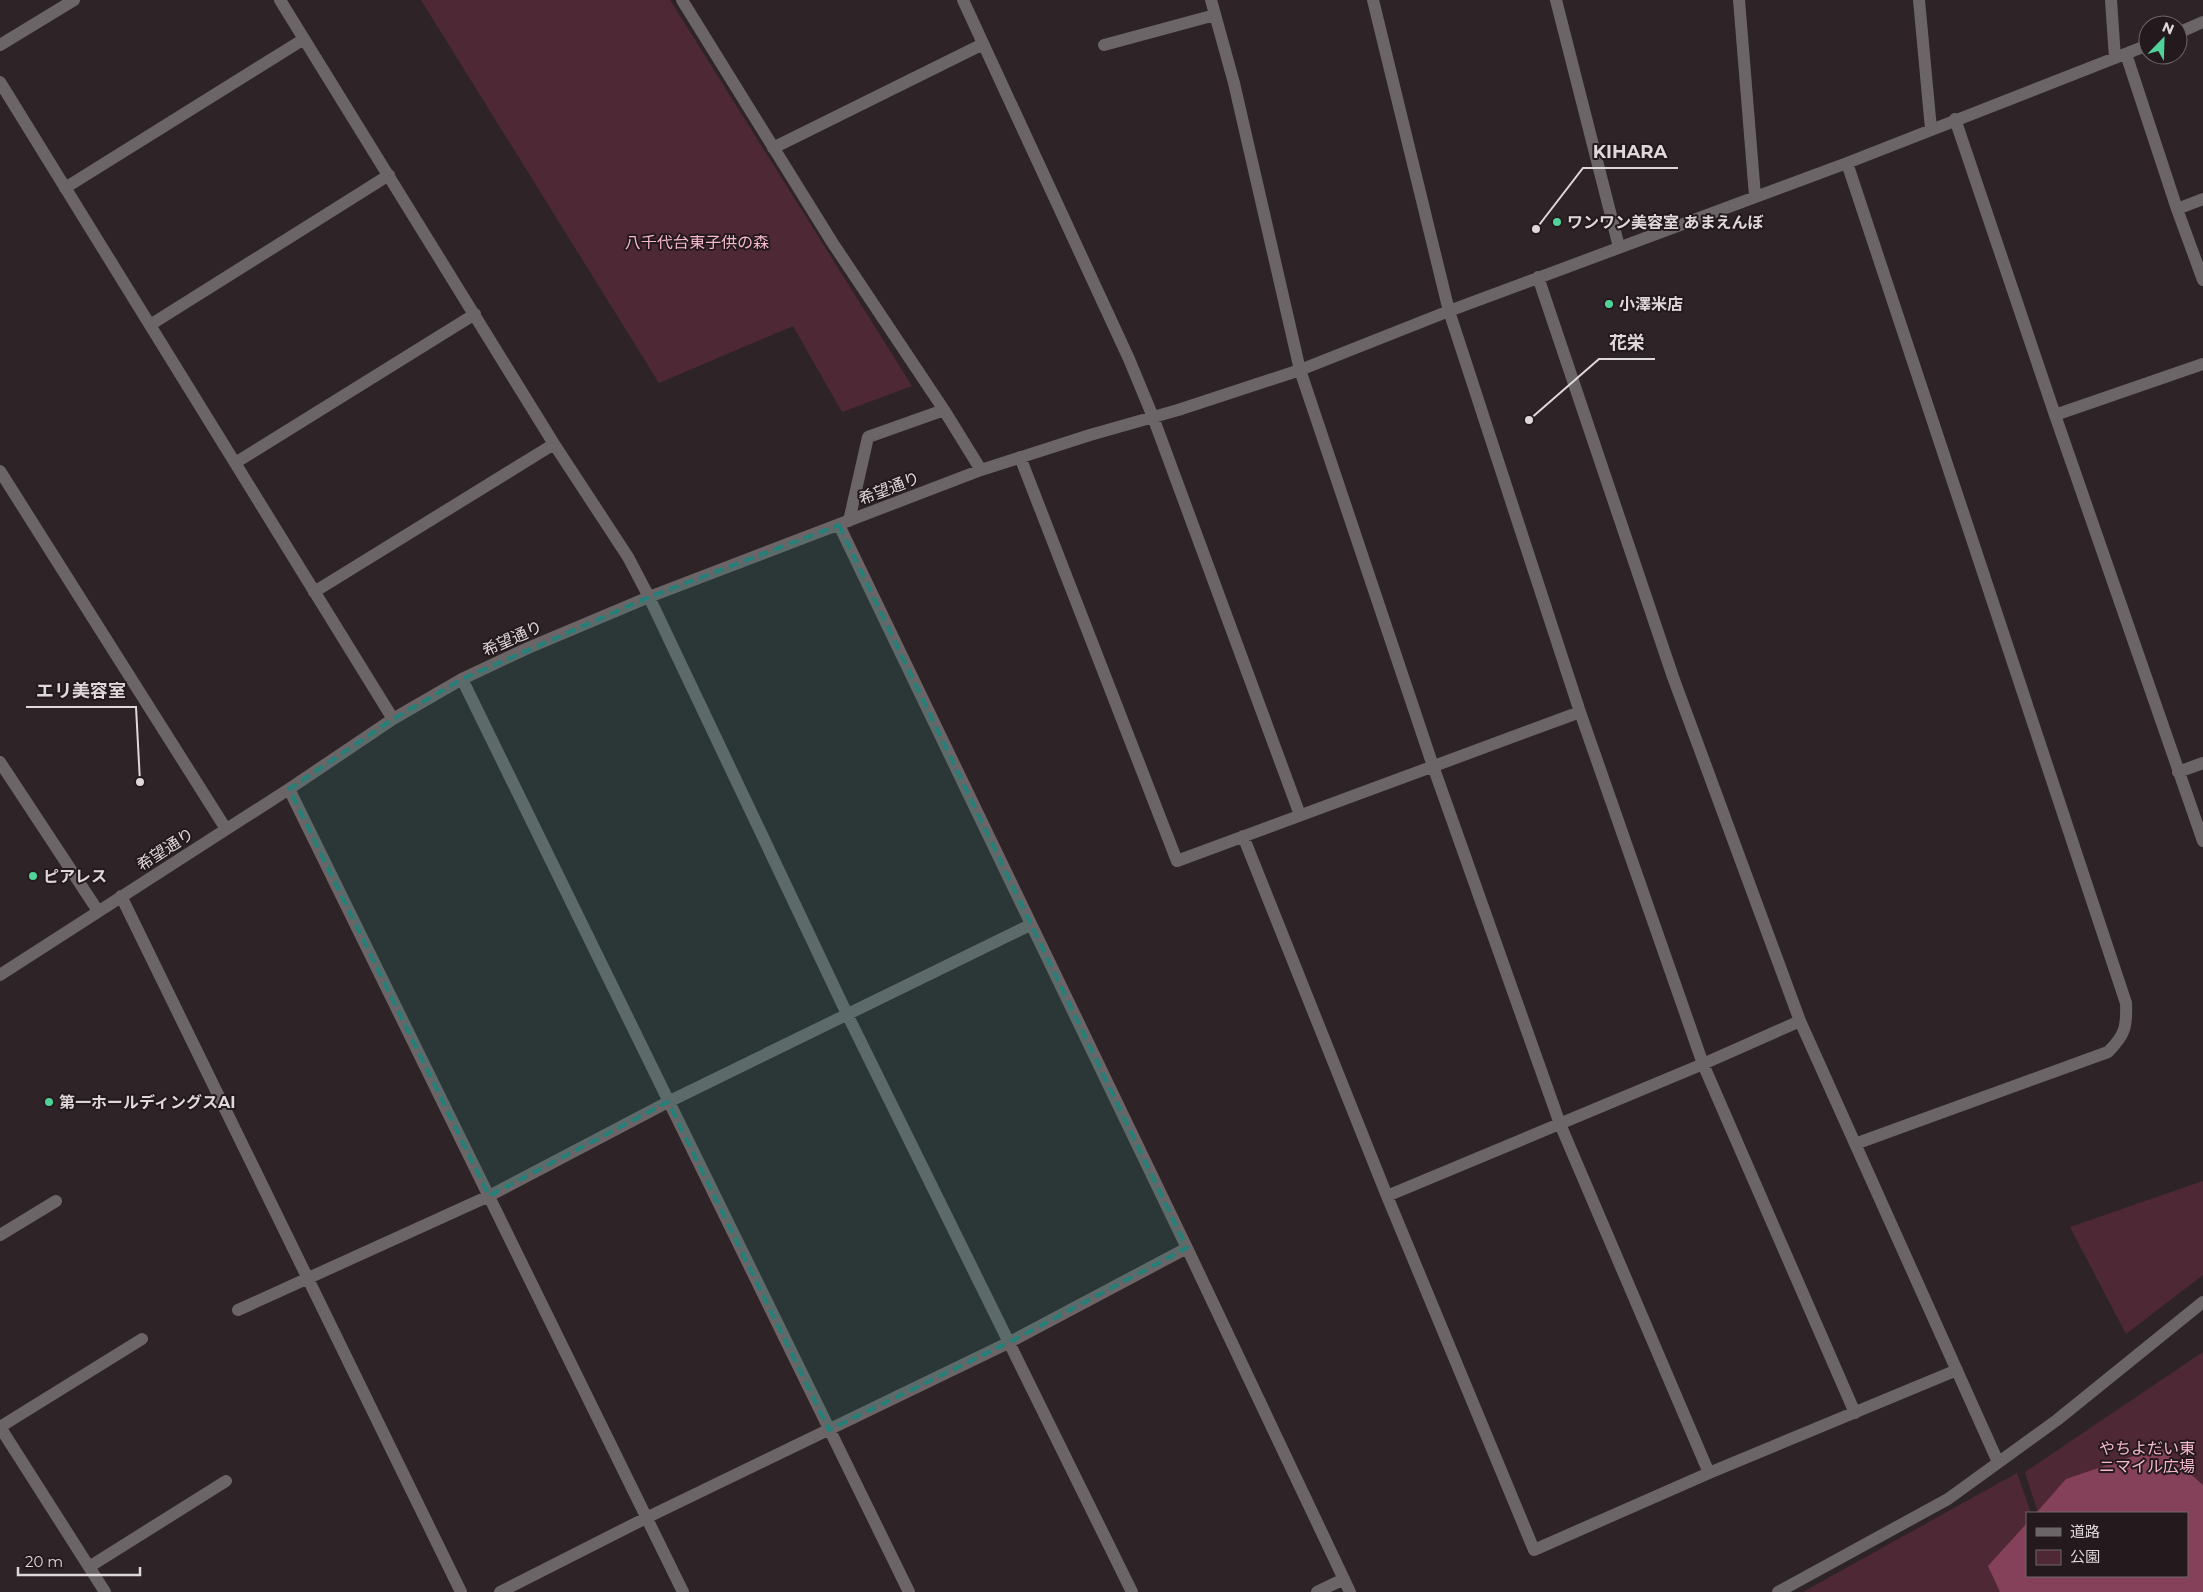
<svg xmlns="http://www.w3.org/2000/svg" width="2203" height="1592" font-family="Montserrat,'Noto Sans JP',sans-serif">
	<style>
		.green { fill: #4f2836 }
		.forest { fill: #85415a }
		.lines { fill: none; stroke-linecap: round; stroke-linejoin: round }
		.minor { stroke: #6b6567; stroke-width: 12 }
		.marked { fill: #248079; fill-opacity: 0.2; stroke: #248079; stroke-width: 4; stroke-dasharray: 10 6; stroke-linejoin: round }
		.poi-dot { fill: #50d398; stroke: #241a1d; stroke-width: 2 }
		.labels { text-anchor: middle; stroke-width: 4; stroke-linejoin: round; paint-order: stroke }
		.poi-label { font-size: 16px; font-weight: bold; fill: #dfd8da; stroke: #241a1d; text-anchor: start }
		.park-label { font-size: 16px; fill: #f6b8cb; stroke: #241a1d }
		.street-label { font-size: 16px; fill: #dfd8da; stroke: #241a1d }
		.leader { fill: none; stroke: #dfd8da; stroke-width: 2 }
		.callout-dot { fill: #dfd8da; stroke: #241a1d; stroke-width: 2 }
		.callout-label { font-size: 18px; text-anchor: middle; font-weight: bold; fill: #dfd8da; stroke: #241a1d; stroke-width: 4; stroke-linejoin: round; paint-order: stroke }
	</style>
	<rect width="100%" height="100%" fill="#2e2427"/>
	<!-- green -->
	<path class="green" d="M421 0H670L912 386 842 412 793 326 659 383Z
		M2203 1181V1275L2126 1334 2070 1227Z
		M2203 1352V1592L2187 1576V1513H2038L2025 1472Z
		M2017 1473 2031 1513H2027V1576L2059 1592H1803Z"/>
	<!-- forest -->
	<path class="forest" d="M2160 1447 2203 1485V1592H2000L1988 1566 2027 1523V1576H2187V1513H2036L2066 1479Z"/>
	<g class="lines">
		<!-- minor -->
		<path class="minor" d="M280 0 554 444 628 557 649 597 848 1016 1132 1592
			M682 0 832 242 944 410
			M963 0 1129 359 1153 417 1300 815
			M1211 0 1234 83 1300 370 1433 766 1560 1124 1709 1473
			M1373 0 1449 311 1580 712 1703 1064 1855 1413
			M1556 0 1619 247
			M1739 0 1755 196
			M1919 0 1931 129
			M2111 0 2115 58
			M2178 33 2203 22
			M0 45 74 0
			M1104 45 1215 15
			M2126 54 2177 209 2203 280
			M0 82 393 719
			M1955 119 2055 415 2203 841
			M773 148 983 44
			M1847 163 2126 1003C2127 1027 2125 1035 2108 1052L1855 1144
			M65 188 304 39
			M2177 209 2203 199
			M1538 277 1673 677 1800 1021 1998 1462
			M150 325 389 175
			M2055 415 2203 364
			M1020 457 1177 861 1580 712
			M235 463 475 314
			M0 471 226 829
			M849 521 868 437 944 410 981 470
			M839 525 1187 1248 1350 1592
			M314 592 554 444
			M462 679 909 1592
			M0 762 98 911
			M2178 772 2203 763
			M289 789 683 1592
			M1243 836 1387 1196 1534 1550 1709 1473 1957 1370
			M121 896 461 1592
			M0 975 289 789 393 719 462 679 528 648 649 597 981 470 1090 435 1178 410 1300 370 1449 311 1847 163 2148 45
			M1387 1196 1703 1064 1800 1021
			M0 1235 56 1201
			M238 1310 489 1196 668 1102 1030 925
			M0 1427 105 1592
			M0 1427 142 1339
			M89 1567 226 1481
			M500 1592 646 1518 1010 1342 1187 1248
			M1317 1592 1344 1579
			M1778 1592 1948 1499 2057 1420 2203 1302"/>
	</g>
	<!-- marked area -->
	<path class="marked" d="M839 525 1187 1248 1010 1342 829 1430 668 1102 489 1196 289 789 393 719 462 679 649 597Z"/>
	<!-- markers -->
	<g class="poi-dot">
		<circle cx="1557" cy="222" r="5"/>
		<circle cx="1609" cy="304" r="5"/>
		<circle cx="33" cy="876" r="5"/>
		<circle cx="49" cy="1102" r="5"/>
	</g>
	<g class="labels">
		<!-- poi labels -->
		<g class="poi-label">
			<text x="1567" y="228">ワンワン美容室 あまえんぼ</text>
			<text x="1619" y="310">小澤米店</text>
			<text x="43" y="882">ピアレス</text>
			<text x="59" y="1108">第一ホールディングスAI</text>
		</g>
		<!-- park labels -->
		<g class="park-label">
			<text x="697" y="248">八千代台東子供の森</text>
			<text x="2147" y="1454">やちよだい東<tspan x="2147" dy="18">ニマイル広場</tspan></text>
		</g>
		<!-- street labels -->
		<g class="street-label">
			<text transform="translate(889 488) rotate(-21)" y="6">希望通り</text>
			<text transform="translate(512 638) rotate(-24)" y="6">希望通り</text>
			<text transform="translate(165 849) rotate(-33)" y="6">希望通り</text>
		</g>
	</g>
	<!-- callouts -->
	<path class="leader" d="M1536 229L1583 168H1678M1529 420L1599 359H1655M140 782L136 707H26"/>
	<g class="callout-dot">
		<circle cx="1536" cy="229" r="5"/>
		<circle cx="1529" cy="420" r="5"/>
		<circle cx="140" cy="782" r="5"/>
	</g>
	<g class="callout-label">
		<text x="1630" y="158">KIHARA</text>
		<text x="1627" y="349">花栄</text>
		<text x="81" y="697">エリ美容室</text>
	</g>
	<!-- legend -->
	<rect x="2026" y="1512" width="162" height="65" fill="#241a1d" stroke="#6f6669"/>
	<rect x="2036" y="1528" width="25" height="8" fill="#6b6567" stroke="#6f6669"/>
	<text x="2070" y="1537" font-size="15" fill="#dfd8da">道路</text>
	<rect x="2036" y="1550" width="25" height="15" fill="#4f2836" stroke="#6f6669"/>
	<text x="2070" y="1562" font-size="15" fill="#dfd8da">公園</text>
	<!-- north arrow -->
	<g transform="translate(2163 40) rotate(23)"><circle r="24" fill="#241a1d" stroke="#6f6669"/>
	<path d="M0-4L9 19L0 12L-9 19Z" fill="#50d398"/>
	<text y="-8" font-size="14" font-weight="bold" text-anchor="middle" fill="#dfd8da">N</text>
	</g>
	<!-- scale -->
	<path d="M18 1567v8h122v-8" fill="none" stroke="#dfd8da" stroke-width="2.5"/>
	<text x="25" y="1567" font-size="15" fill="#dfd8da" stroke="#241a1d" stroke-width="4" paint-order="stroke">20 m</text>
</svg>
